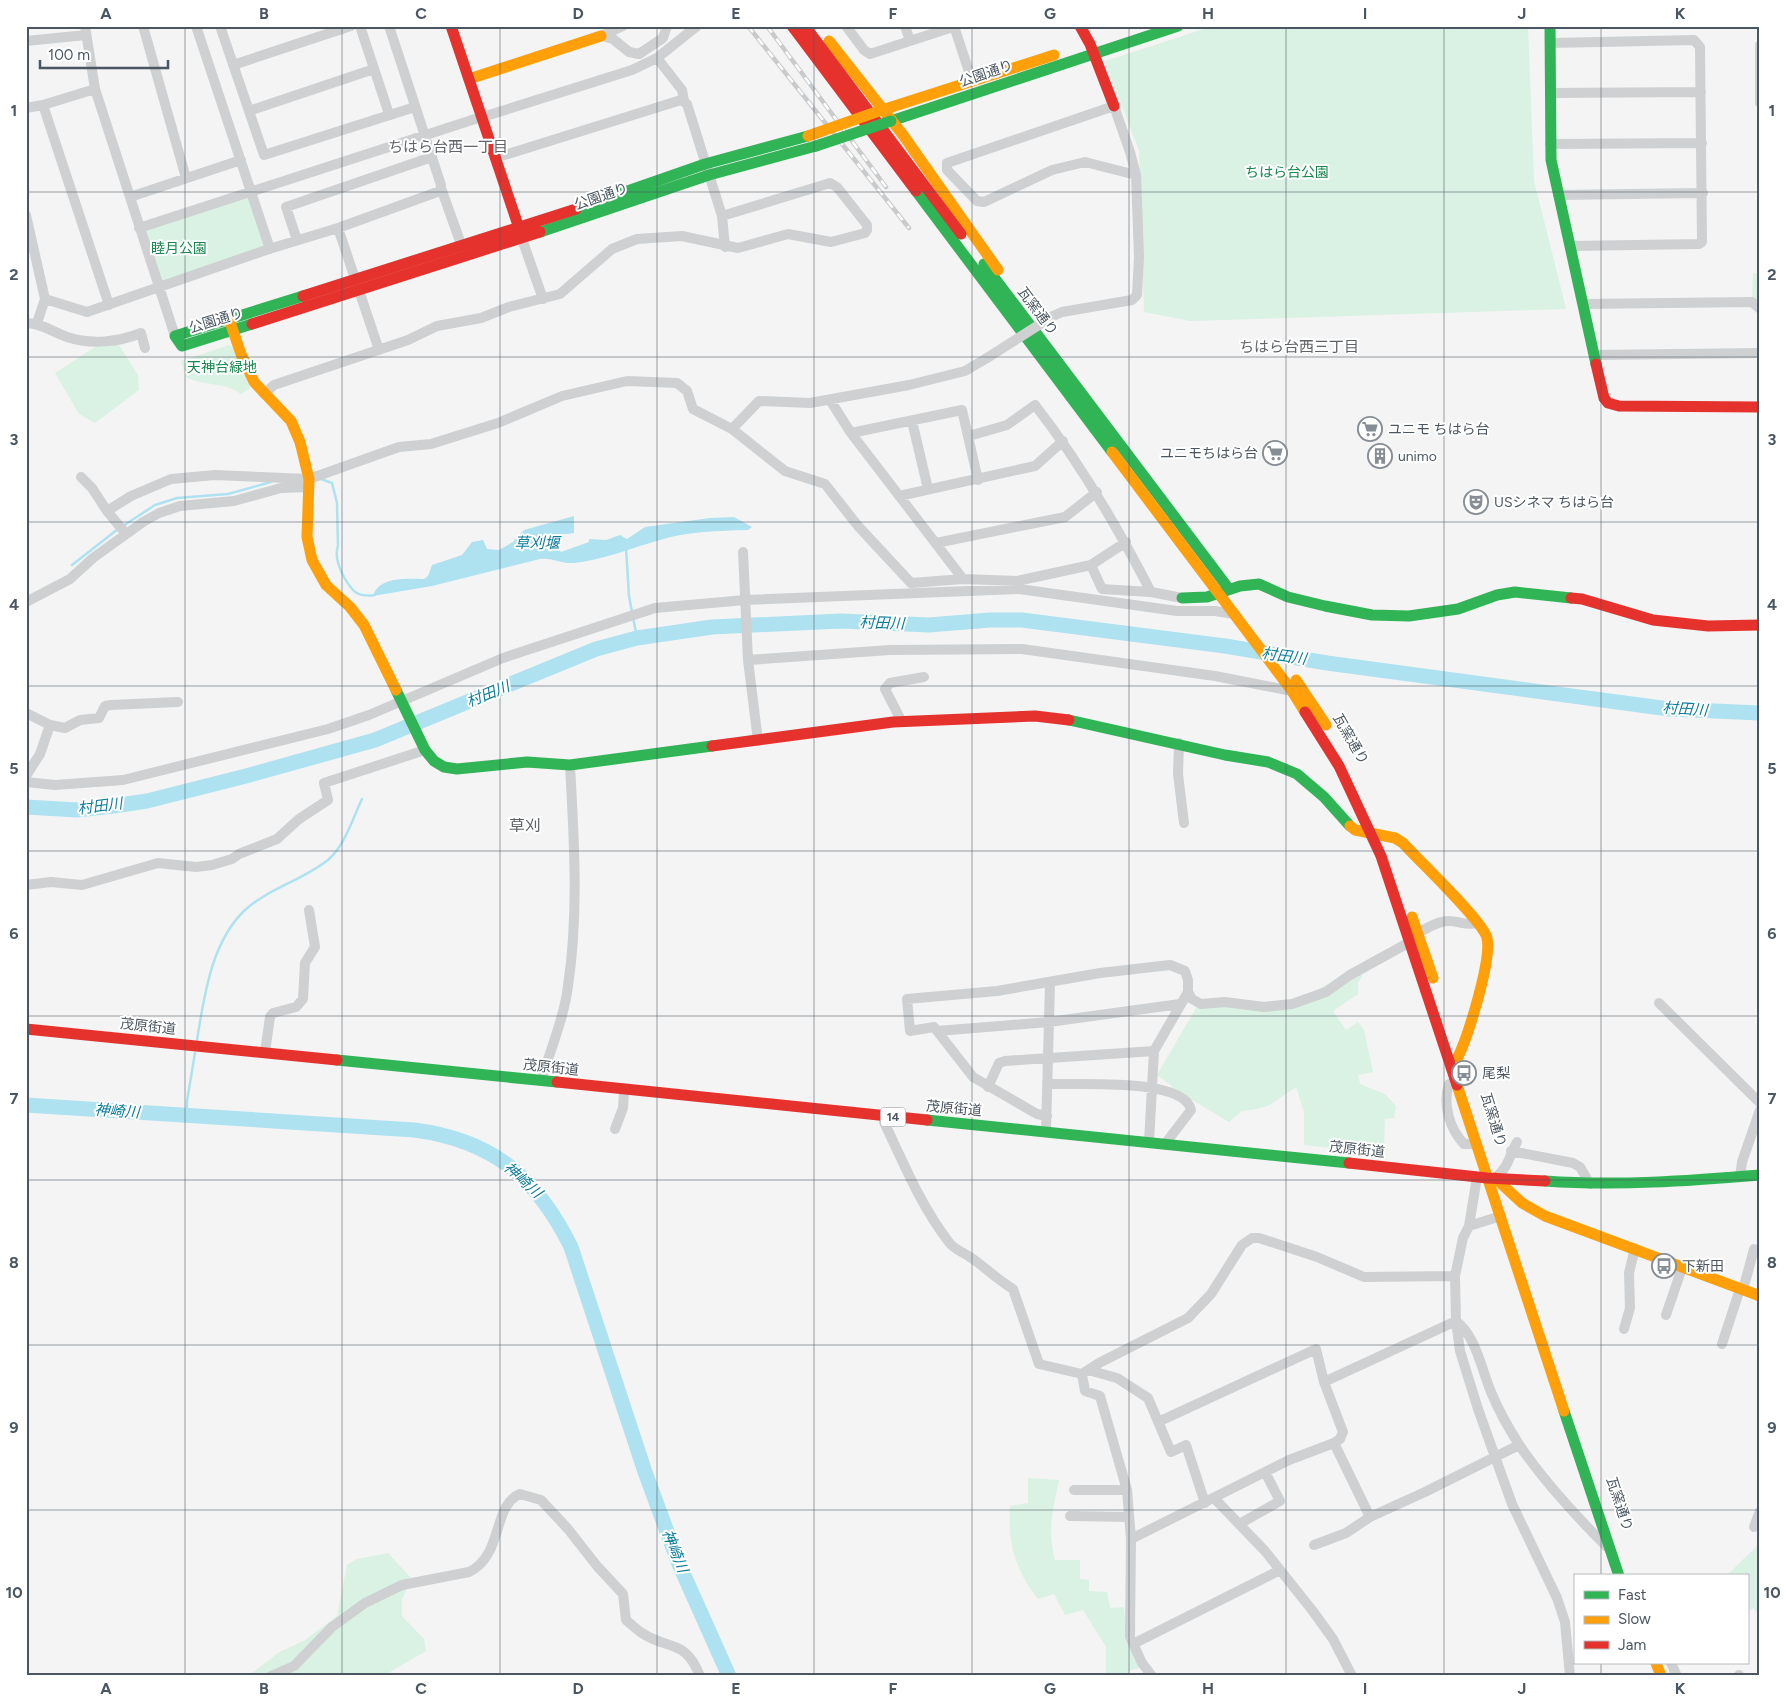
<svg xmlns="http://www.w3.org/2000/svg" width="1786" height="1702" font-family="Figtree,'Noto Sans JP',sans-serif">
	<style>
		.green { fill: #d9f2e3 }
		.water { fill: #aee2f0 }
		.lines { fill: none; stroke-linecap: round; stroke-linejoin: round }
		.stream { stroke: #aee2f0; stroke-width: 2.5 }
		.river { stroke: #aee2f0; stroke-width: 15 }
		.street { stroke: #ced0d2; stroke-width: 10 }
		.fast { stroke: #30b455; stroke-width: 11 }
		.slow { stroke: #ff9f0a; stroke-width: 11 }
		.jam { stroke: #e5322d; stroke-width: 11 }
		.rail-casing { stroke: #c9cacc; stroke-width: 4.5 }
		.rail { stroke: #fff; stroke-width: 2.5; stroke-dasharray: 8; stroke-linecap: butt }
		.street-bridge { stroke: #ced0d2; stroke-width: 10 }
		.fast-bridge { stroke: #30b455; stroke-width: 11 }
		.slow-bridge { stroke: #ff9f0a; stroke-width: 11 }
		.grid { fill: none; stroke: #4a5661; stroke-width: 1; stroke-opacity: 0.55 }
		.labels { text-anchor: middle; stroke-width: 4; stroke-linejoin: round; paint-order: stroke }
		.shield { fill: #fff; stroke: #808990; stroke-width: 1 }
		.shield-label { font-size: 12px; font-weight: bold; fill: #4a5661 }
		.street-label { font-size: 14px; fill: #4a5661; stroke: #fff }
		.park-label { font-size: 14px; fill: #17864f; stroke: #fff }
		.poi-label { font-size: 14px; fill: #4a5661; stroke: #fff; text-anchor: start }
		.neighbourhood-label { font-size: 15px; fill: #5f6368; stroke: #fff }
		.water-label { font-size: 15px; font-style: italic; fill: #0c7c9b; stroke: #fff }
		.quarter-label { font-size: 16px; fill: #5f6368; stroke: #fff }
		.neatline { fill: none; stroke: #4a5661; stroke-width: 2 }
		.grid-label { font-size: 16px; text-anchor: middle; font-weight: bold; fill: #4a5661 }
	</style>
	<rect width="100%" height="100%" fill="#f4f4f4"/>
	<!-- green -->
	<path class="green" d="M1213 26H1528L1534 181 1566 309 1190 321 1144 312 1139 151 1105 61Z
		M250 191 269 249 159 288 139 228Z
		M1753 273H1760V309L1752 302Z
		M101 343 119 345 138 375 139 390 95 423 79 414 55 373Z
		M229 345 234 348 250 388 241 394C223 381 205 387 186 377L181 361Z
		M1358 965 1362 976 1358 983V994L1333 1011 1346 1030 1358 1022 1364 1030 1373 1072 1358 1075 1360 1084 1385 1094 1396 1106 1394 1118 1385 1119 1384 1148 1367 1147 1366 1152 1304 1145V1112L1296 1087 1270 1105 1257 1109 1242 1111 1229 1122 1192 1100 1170 1090 1172 1086 1157 1075 1200 1001C1236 1003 1277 1008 1311 993 1328 986 1341 973 1358 965Z
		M1028 1478 1059 1480C1053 1510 1047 1529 1055 1560H1080V1579L1089 1580V1591L1107 1592 1110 1608 1124 1607C1124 1628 1135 1648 1144 1667L1131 1670 1125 1676H1106V1647L1083 1610 1065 1615 1054 1594 1038 1599C1014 1568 1008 1544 1010 1506L1028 1503Z
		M1760 1543V1616L1753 1608 1747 1613V1576H1726Z
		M388 1553 412 1579 402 1599V1616L424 1639 426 1651 383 1676H248L278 1653 305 1640 337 1616 347 1565 357 1559Z"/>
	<!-- water -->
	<path class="water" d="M574 516V533L560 535 554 545 561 552 589 542V539L606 540 620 535 627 539 645 527 710 518 734 517 752 527 748 530C718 531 689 531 660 540 631 548 603 560 574 563 561 564 552 557 540 559L432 586 373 596C379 576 408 579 424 579L428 576 432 565 462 555 472 542 483 540 487 549 499 550 513 542 524 530Z"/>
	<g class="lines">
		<!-- stream -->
		<path class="stream" d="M321 479 332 483 337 503 338 546C333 559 344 580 353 590 358 596 368 596 375 595
			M123 526 155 505 177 498 228 494 271 482
			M626 548 629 596 632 612
			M72 565 118 529
			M633 617 637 638
			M197 1040C204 997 211 942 245 910 269 888 304 880 329 859 345 845 353 818 362 799
			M187 1117V1101L195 1053"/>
		<!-- river -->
		<path class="river" d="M26 807 77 810 113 806 147 801 246 776 375 740 596 649 637 638 712 627 841 621 929 625 990 620H1022L1225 646 1327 663 1669 709 1760 713
			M26 1105 414 1130C493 1140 537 1178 571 1247L645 1472 679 1564 729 1676"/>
		<!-- street -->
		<path class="street" d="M85 26 95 89 175 336
			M143 26 186 178
			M196 26 270 249
			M220 26 264 155 415 107
			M360 26 389 114
			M846 26 864 50 870 54 956 26
			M905 26 910 41
			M954 26 972 81
			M601 36 613 39 629 52 639 54 663 38 667 26
			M601 36 623 26
			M26 41 86 35
			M1550 43 1694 40 1700 47 1702 242 1699 244 1570 246
			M1760 45V103
			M657 58 682 90 684 101
			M233 65 351 26
			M1550 93 1701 92
			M43 105 109 305
			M26 108 43 105 95 89
			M249 111 374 69
			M489 115 632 70 657 58 697 26
			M1550 144 1702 143
			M495 158 681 100 687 104 722 216 725 247
			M441 188 462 247
			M1558 195 1703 193
			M130 197 241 160
			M26 215 45 299 37 323
			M139 228 475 119
			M338 228 379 350
			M522 239 543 299
			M297 240 286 207 432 157
			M45 299 87 312 269 249 338 228 440 191 441 185 389 26
			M1583 304 1752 302 1760 309
			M1053 316 1062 312 1132 300 1137 295 1139 257 1136 175 1130 152 1114 106 947 163V170L977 201 984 202 1052 170 1085 162 1136 175
			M26 323C41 323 53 332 67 337 91 345 119 342 141 333L145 348
			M1595 355 1760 353
			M264 394 274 385 408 340 437 326 481 318 509 307 560 294 612 249 637 239 682 236 738 248 788 234 831 242 865 233 867 230V225L837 187 830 183 722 216
			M830 400 851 433 963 579
			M912 421 928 489
			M732 429 759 401 810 403 909 385 965 371 987 358
			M851 433 962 410 978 480
			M969 436 1007 425 1035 405C1081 464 1117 526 1151 592L1182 598
			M81 477 92 488 107 511
			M899 496 1035 466 1063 441
			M126 534 107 511 131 496 171 479 215 475 309 479 399 447 431 444 498 423 562 396 627 381 677 383 687 391 693 409 732 429 785 471 825 484 858 526 911 583 963 579 1017 581 1091 565 1126 542
			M936 543 1065 517 1097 492
			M743 552 748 660 758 741
			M1091 565 1102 589 1150 592
			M26 602 70 579 93 558 143 522 159 513 180 506 234 501 281 488 309 487
			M748 660 890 650 1022 649 1215 676 1292 691
			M26 713 50 725 65 728 80 720 99 718 105 706 111 705 178 702
			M902 722 885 689 890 683 924 677
			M1179 743 1178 774 1184 823
			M26 776 40 754 50 725
			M26 782 55 785 123 780 328 729 369 715 503 658 655 608 745 600 1019 589 1177 611H1215L1234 614
			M26 885 51 882 82 885 158 863 196 867 212 865 232 859 239 854 277 839 299 819 328 800 324 783 425 750
			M1418 933C1427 928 1438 921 1449 921 1459 921 1467 926 1477 923
			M1188 992 1192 999 1201 1004 1225 1002 1264 1007 1292 1004 1326 992 1350 975 1410 942
			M1659 1003 1760 1103
			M937 1031 1049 1022 1180 1004
			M265 1052 270 1017 273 1013 296 1007 303 999 305 963 315 947 309 910
			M541 1081C550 1051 564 1018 568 986 579 912 574 839 570 765
			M1456 1082 1449 1084C1442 1105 1450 1129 1464 1144H1475
			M1047 1084C1075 1085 1184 1077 1191 1110L1165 1144
			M988 1087 999 1063 1005 1061 1154 1051
			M1047 1116 1037 1114 973 1077 934 1027 910 1031 907 999 997 991 1100 973 1170 965 1185 971 1188 980V992L1154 1051 1149 1142
			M885 1117 884 1122C903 1162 921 1206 948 1241 955 1251 964 1252 973 1259 987 1269 998 1280 1013 1289L1039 1364 1082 1374 1099 1363 1188 1318 1211 1294 1242 1245 1252 1238H1259L1317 1257 1364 1277 1455 1276
			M615 1129 623 1108 624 1091
			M1046 1131 1050 983
			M1511 1151 1573 1163 1580 1167 1590 1184
			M1477 1177 1469 1226 1463 1238 1455 1276 1456 1321 1460 1351 1478 1409 1512 1504 1557 1598 1565 1622 1570 1676
			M1740 1177 1742 1162 1760 1110
			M1495 1178C1510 1166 1508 1157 1517 1142
			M1469 1226 1501 1216
			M1743 1290 1754 1249
			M1666 1315 1682 1268
			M1624 1329 1630 1308 1629 1273 1635 1248
			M1722 1344 1740 1289
			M1088 1370 1117 1378 1148 1398 1171 1452 1186 1445 1205 1503
			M1082 1374 1085 1391 1100 1396 1127 1490 1131 1539 1130 1637 1142 1663 1152 1676
			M1324 1382 1456 1321C1476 1336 1481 1368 1491 1392 1498 1409 1509 1429 1520 1446 1545 1483 1576 1516 1607 1547
			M1334 1443 1370 1517
			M1074 1490H1127
			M1214 1498 1265 1551 1312 1610 1333 1639 1352 1676
			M1070 1516 1129 1517
			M1241 1523 1280 1501 1265 1472
			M1754 1527 1760 1511
			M1131 1539 1289 1460 1334 1443 1340 1439 1343 1432 1324 1382 1316 1349 1158 1422
			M1314 1545 1346 1533 1370 1517 1425 1492 1519 1445
			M1133 1644 1280 1570
			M1671 1663 1677 1676
			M1739 1675V1676
			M271 1676 294 1666 332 1627 365 1603 402 1585 469 1572C504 1555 492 1505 520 1494L541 1500 568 1529 597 1566 623 1594 626 1620C631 1624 636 1629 642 1633 669 1651 685 1638 700 1676"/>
		<!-- fast -->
		<path class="fast" d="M1550 26 1551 160 1596 364
			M891 121 1178 26
			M916 191 1112 452
			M576 209 705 164 808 136
			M540 232 709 175 816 146
			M984 264 1226 585
			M252 324 182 346 175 336 303 296
			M1182 598 1207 597 1240 586 1259 584 1288 597 1325 606 1372 615 1409 616 1458 609 1497 595 1515 592 1571 598
			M396 690 425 750 434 761 444 767 457 769 527 762 570 765 712 746
			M1069 720 1225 755 1268 762 1297 774 1324 797 1350 826
			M337 1060 557 1082
			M927 1120 1349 1163
			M1545 1181C1617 1186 1688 1181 1760 1175
			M1564 1411 1619 1576"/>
		<!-- slow -->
		<path class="slow" d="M829 41 903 135 998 270
			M469 79 601 36
			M882 110 1054 55
			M229 319 241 354 254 382 291 421 300 442 309 479 307 537 312 560 326 585 350 607 364 625 396 690
			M1112 452 1292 691 1305 712
			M1296 680 1326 725
			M1350 826 1355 830 1395 838 1403 843C1419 861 1483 921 1487 938 1492 960 1468 1036 1458 1057
			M1412 917 1433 978
			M1457 1085 1564 1411
			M1495 1178 1522 1203 1545 1216 1760 1296
			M1656 1663 1661 1676"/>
		<!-- jam -->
		<path class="jam" d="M451 26 522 237
			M792 26 916 191
			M805 26 961 234
			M1080 26 1090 44 1114 106
			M303 296 576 209
			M252 324 540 232
			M1596 364 1604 398 1608 403 1619 406 1760 407
			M1571 598 1582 599 1653 620 1708 626 1760 625
			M1305 712 1339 766 1381 856 1457 1085
			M712 746 893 722 1035 716 1069 720
			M26 1029 337 1060
			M557 1082 927 1120
			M1349 1163 1487 1178 1545 1181"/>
		<defs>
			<path id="rail" d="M748 26 909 228
				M767 26 886 187"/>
		</defs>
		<!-- rail casing -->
		<use href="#rail" class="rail-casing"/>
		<!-- rail -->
		<use href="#rail" class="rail"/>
		<!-- street-bridge -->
		<path class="street-bridge" d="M987 358 1053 316"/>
		<!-- fast-bridge -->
		<path class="fast-bridge" d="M816 146 891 121"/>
		<!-- slow-bridge -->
		<path class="slow-bridge" d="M808 136 882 110"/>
	</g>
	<!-- grid -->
	<path class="grid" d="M185 26V1676M342 26V1676M500 26V1676M657 26V1676M814 26V1676M972 26V1676M1129 26V1676M1286 26V1676M1444 26V1676M1601 26V1576M26 192H1760M26 357H1760M26 522H1760M26 686H1760M26 851H1760M26 1016H1760M26 1180H1760M26 1345H1760M26 1510H1760M1601 1663V1676"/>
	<!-- icons -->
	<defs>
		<symbol id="supermarket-ring" viewBox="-11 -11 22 22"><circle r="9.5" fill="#fff" stroke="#868d94" stroke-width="1.5"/><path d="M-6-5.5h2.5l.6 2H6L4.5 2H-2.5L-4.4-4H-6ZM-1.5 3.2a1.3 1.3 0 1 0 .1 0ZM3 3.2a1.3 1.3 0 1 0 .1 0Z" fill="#868d94"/></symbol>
		<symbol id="building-ring" viewBox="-11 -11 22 22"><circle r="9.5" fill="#fff" stroke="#868d94" stroke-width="1.5"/><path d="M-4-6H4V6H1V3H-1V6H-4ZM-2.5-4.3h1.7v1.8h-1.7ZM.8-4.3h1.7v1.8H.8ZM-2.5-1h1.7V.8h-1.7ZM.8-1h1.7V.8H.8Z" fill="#868d94"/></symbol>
		<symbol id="theatre-ring" viewBox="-11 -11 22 22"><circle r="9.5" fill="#fff" stroke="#868d94" stroke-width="1.5"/><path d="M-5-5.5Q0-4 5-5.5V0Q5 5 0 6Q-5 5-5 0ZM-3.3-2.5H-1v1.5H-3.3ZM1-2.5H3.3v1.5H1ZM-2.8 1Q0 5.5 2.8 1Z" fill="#868d94"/></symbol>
		<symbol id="bus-ring" viewBox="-11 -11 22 22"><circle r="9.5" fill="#fff" stroke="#868d94" stroke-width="1.5"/><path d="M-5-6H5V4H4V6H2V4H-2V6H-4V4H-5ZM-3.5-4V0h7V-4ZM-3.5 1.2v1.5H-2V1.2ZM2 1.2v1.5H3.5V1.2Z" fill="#868d94"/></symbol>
	</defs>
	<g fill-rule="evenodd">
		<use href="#supermarket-ring" x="1356" y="415" width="28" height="28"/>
		<use href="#supermarket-ring" x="1261" y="439" width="28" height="28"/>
		<use href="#building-ring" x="1366" y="442" width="28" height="28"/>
		<use href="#theatre-ring" x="1462" y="488" width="28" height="28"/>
		<use href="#bus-ring" x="1450" y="1059" width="28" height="28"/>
		<use href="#bus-ring" x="1650" y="1252" width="28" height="28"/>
	</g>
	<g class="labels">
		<!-- shield labels -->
		<rect class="shield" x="880.5" y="1107.5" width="25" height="19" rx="4"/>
		<g class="shield-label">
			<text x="893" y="1121">14</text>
		</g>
		<!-- street labels -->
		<g class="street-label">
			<text transform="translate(986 73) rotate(-19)" y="5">公園通り</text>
			<text transform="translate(601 196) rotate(-19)" y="5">公園通り</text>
			<text transform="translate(1038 311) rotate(53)" y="5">瓦窯通り</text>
			<text transform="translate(216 320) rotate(-17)" y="5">公園通り</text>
			<text transform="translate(1351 739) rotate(60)" y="5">瓦窯通り</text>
			<text transform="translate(148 1026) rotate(6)" y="5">茂原街道</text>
			<text transform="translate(551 1067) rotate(6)" y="5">茂原街道</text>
			<text transform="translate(954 1108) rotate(5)" y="5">茂原街道</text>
			<text transform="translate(1494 1120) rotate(73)" y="5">瓦窯通り</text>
			<text transform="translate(1357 1149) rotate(6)" y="5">茂原街道</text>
			<text transform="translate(1620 1504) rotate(72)" y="5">瓦窯通り</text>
		</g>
		<!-- park labels -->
		<g class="park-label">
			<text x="1287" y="177">ちはら台公園</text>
			<text x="179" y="253">睦月公園</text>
			<text x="222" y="372">天神台緑地</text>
		</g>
		<!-- poi labels -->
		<g class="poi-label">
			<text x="1388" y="434">ユニモ ちはら台</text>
			<text x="1258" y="458" text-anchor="end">ユニモちはら台</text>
			<text x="1398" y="461">unimo</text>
			<text x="1494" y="507">USシネマ ちはら台</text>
			<text x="1482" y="1078">尾梨</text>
			<text x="1682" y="1271">下新田</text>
		</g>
		<!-- neighbourhood labels -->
		<g class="neighbourhood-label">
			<text x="448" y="152">ちはら台西一丁目</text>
			<text x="1299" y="352">ちはら台西三丁目</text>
		</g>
		<!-- water labels -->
		<g class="water-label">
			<text x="537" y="548">草刈堰</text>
			<text transform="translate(882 623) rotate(2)" y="5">村田川</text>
			<text transform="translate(1284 656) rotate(8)" y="5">村田川</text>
			<text transform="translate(488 694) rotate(-22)" y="5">村田川</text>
			<text transform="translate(1685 709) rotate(4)" y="5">村田川</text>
			<text transform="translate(100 806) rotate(-7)" y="5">村田川</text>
			<text transform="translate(117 1111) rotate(4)" y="5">神崎川</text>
			<text transform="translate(523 1180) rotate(42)" y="5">神崎川</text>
			<text transform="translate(675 1551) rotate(68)" y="5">神崎川</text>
		</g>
		<!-- quarter labels -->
		<g class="quarter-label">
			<text x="525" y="831">草刈</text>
		</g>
	</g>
	<!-- border -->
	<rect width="1786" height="1702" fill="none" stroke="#ffffff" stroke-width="55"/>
	<!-- legend -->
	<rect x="1574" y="1574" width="175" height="90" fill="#ffffff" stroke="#b7bbc0"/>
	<rect x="1584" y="1591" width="25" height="8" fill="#30b455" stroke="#b7bbc0"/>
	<text x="1618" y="1600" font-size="15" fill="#4a5661">Fast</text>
	<rect x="1584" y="1616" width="25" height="8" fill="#ff9f0a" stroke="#b7bbc0"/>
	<text x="1618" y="1624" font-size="15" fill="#4a5661">Slow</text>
	<rect x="1584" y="1641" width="25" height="8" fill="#e5322d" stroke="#b7bbc0"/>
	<text x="1618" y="1650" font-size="15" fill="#4a5661">Jam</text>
	<!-- scale -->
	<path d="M40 60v8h128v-8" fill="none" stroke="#4a5661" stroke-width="2.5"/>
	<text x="48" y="60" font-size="15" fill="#4a5661" stroke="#ffffff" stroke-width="4" paint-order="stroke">100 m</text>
	<rect x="28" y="28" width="1730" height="1646" class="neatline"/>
	<g class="grid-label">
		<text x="106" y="19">A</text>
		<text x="264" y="19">B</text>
		<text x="421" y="19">C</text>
		<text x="578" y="19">D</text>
		<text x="736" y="19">E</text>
		<text x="893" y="19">F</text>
		<text x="1050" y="19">G</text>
		<text x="1208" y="19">H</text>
		<text x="1365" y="19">I</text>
		<text x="1522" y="19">J</text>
		<text x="1680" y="19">K</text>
		<text x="14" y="116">1</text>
		<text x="1772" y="116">1</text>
		<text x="14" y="280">2</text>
		<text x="1772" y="280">2</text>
		<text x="14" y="445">3</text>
		<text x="1772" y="445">3</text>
		<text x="14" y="610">4</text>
		<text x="1772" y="610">4</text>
		<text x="14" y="774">5</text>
		<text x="1772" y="774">5</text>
		<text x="14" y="939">6</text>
		<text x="1772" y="939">6</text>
		<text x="14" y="1104">7</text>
		<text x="1772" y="1104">7</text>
		<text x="14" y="1268">8</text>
		<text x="1772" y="1268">8</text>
		<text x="14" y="1433">9</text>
		<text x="1772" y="1433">9</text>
		<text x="14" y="1598">10</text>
		<text x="1772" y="1598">10</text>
		<text x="106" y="1694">A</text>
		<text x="264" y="1694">B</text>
		<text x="421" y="1694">C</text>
		<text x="578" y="1694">D</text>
		<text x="736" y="1694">E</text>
		<text x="893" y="1694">F</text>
		<text x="1050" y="1694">G</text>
		<text x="1208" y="1694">H</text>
		<text x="1365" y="1694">I</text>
		<text x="1522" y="1694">J</text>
		<text x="1680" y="1694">K</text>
	</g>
</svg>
